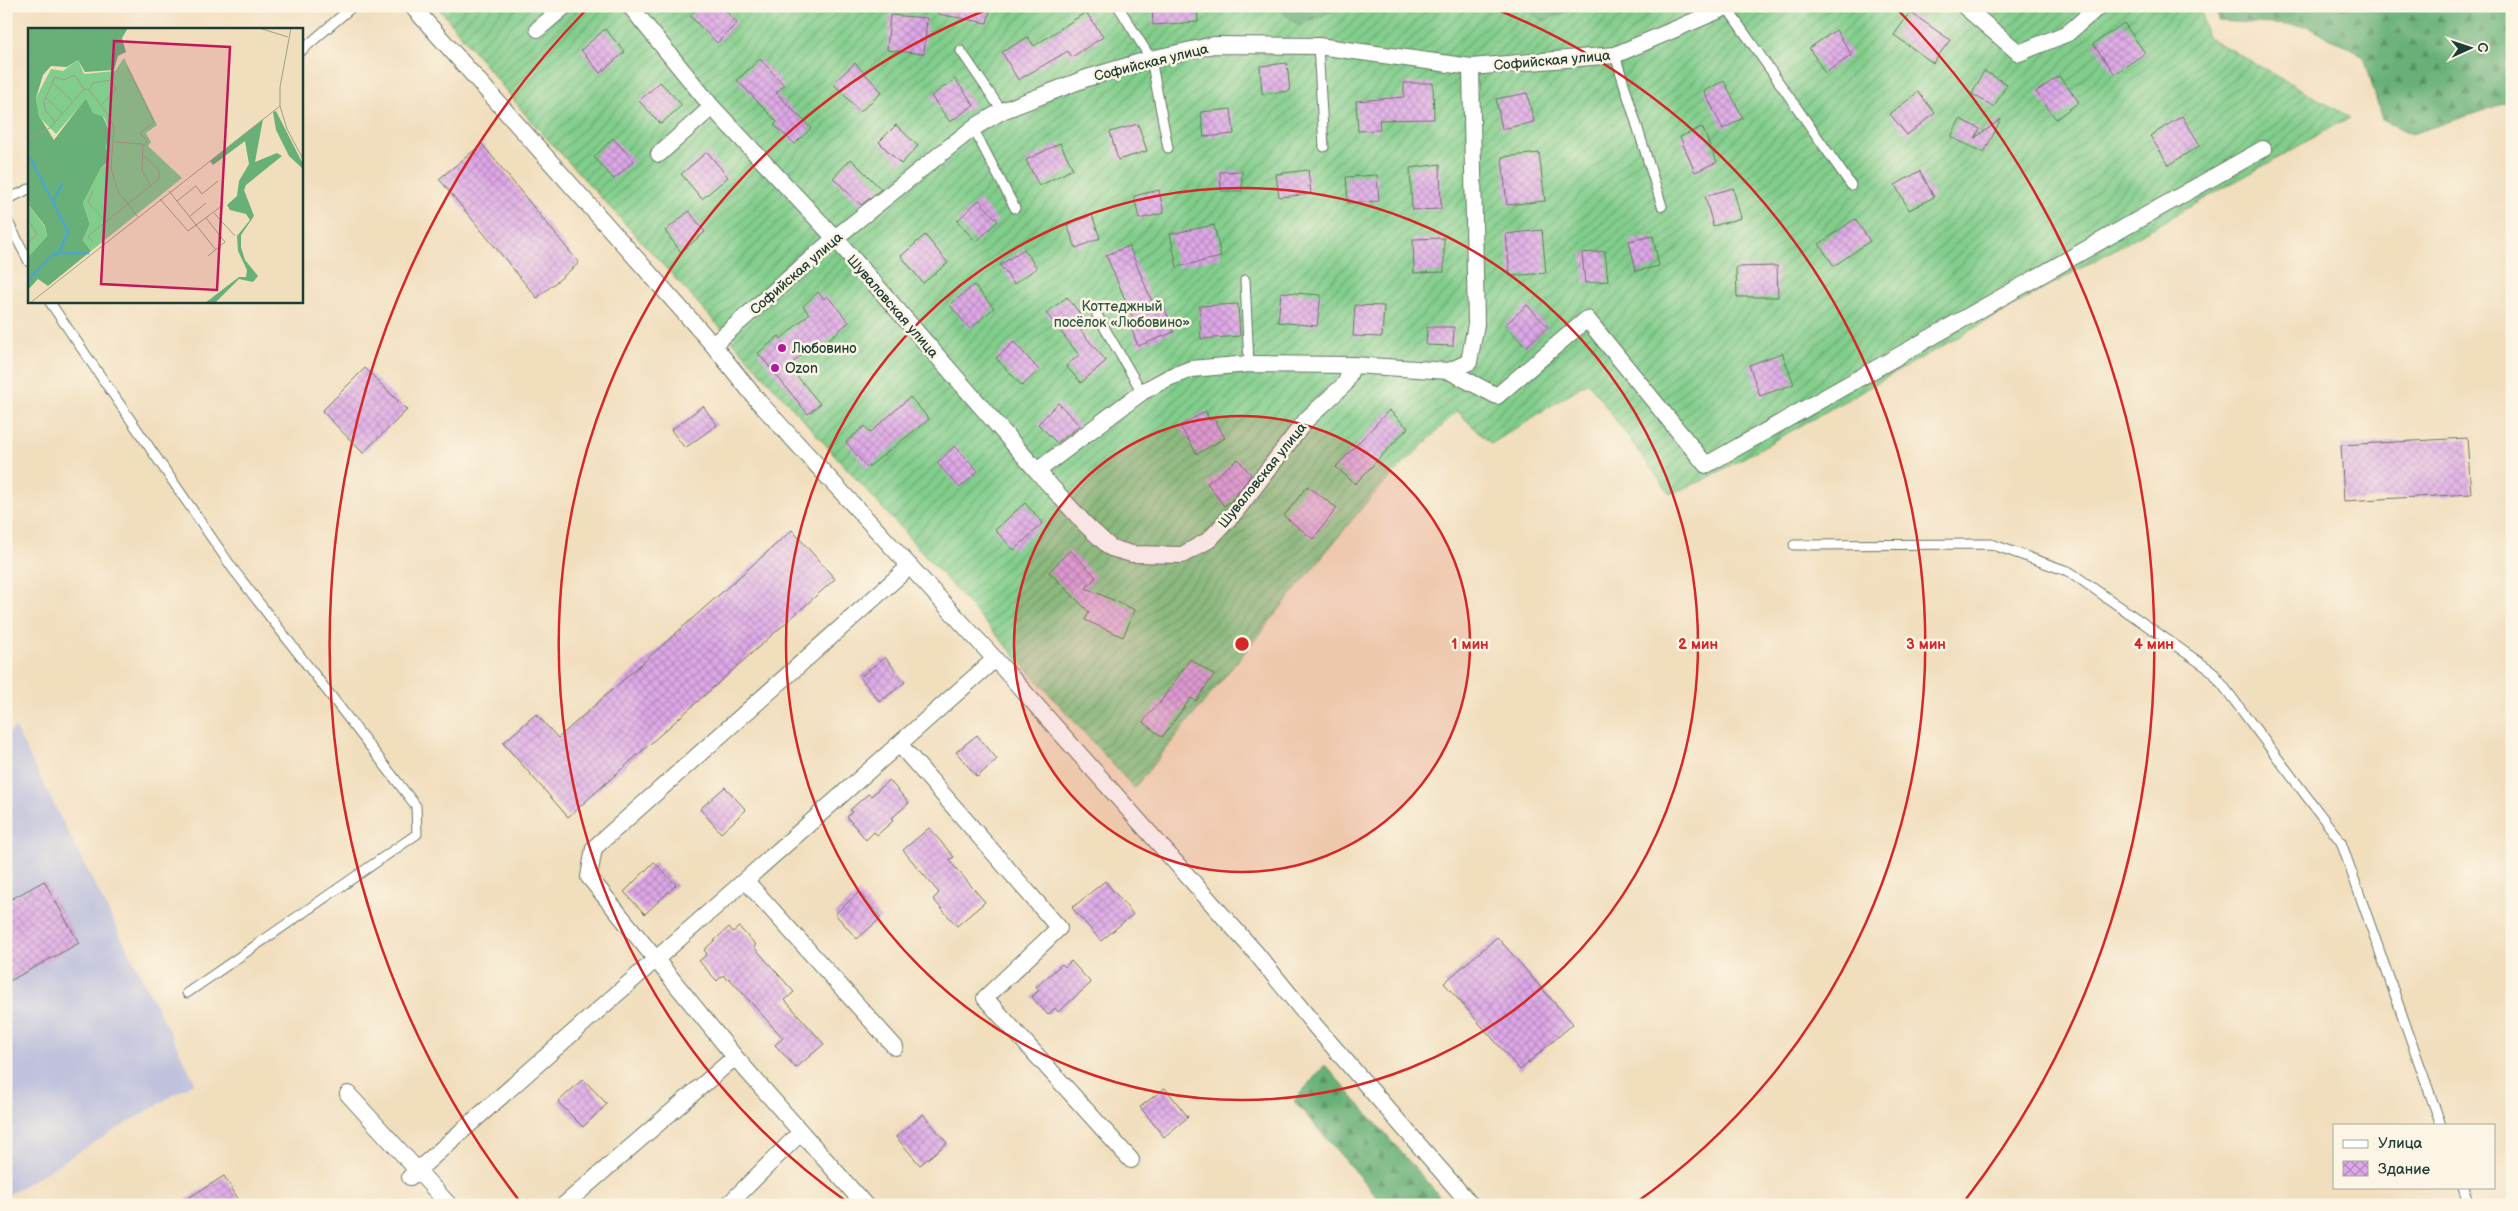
<svg xmlns="http://www.w3.org/2000/svg" width="2518" height="1211" font-family="'Balsamiq Sans',sans-serif">
	<style>
		.industrial { fill: #c0c2dd }
		.forest { fill: url(#forest-firs); stroke: #447656 }
		.garden { fill: url(#garden-furrows); stroke: #508560 }
		.building { fill: url(#building-cross-hatch) }
		.lines { fill: none; stroke-linecap: round; stroke-linejoin: round }
		.lane-casing { stroke: #687564; stroke-width: 11 }
		.street-casing { stroke: #687564; stroke-width: 18 }
		.lane { stroke: #fff; stroke-width: 9 }
		.street { stroke: #fff; stroke-width: 16 }
		.ring { fill: none; stroke: #d62828; stroke-width: 2.5 }
		.poi-dot { fill: #b5179e; stroke: #fcf5e5; stroke-width: 2 }
		.labels { text-anchor: middle; stroke-width: 5; stroke-linejoin: round; paint-order: stroke }
		.street-label { font-size: 14px; fill: #1f3d34; stroke: #fcf5e5 }
		.park-label { font-size: 14px; fill: #335a45; stroke: #fcf5e5 }
		.poi-label { font-size: 14px; fill: #1f3d34; stroke: #fcf5e5; text-anchor: start }
		.inset-river { fill: none; stroke: #4da6ca; stroke-width: 2.5 }
		.inset-road { fill: none; stroke: #9d9e86; stroke-width: 1 }
		.view { fill: #c2185b; fill-opacity: 0.15; stroke: #c2185b; stroke-width: 2.5 }
		.inset-edge { fill: none; stroke: #1f3d34; stroke-width: 2.5 }
		.centre { fill: #d62828; stroke: #fcf5e5; stroke-width: 2.5 }
		.ring-label { font-size: 15px; text-anchor: middle; font-weight: bold; fill: #d62828; stroke: #fcf5e5; stroke-width: 5; stroke-linejoin: round; paint-order: stroke }
	</style>
	<defs>
		<pattern id="forest-firs" width="22" height="20" patternUnits="userSpaceOnUse" patternTransform="scale(1.25)"><rect width="22" height="20" fill="#68b077"/><path d="M5 1l3.5 6h-7zM16 11l3.5 6h-7z" fill="#559062"/></pattern>
		<pattern id="garden-furrows" width="10" height="10" patternUnits="userSpaceOnUse" patternTransform="scale(1.25)"><rect width="10" height="10" fill="#81cd8b"/><path d="M-1 1l2-2M0 10L10 0M9 11l2-2" fill="none" stroke="#69a872"/></pattern>
		<pattern id="building-cross-hatch" width="8" height="8" patternUnits="userSpaceOnUse" patternTransform="scale(1.25)"><rect width="8" height="8" fill="#dea7e7"/><path d="M0 0l8 8M0 8l8-8" fill="none" stroke="#b389bc"/></pattern>
	</defs>
	<rect width="100%" height="100%" fill="#fcf5e5"/>
	<filter id="ink" filterUnits="userSpaceOnUse"><feTurbulence type="fractalNoise" baseFrequency=".02" numOctaves="2"/><feDisplacementMap in="SourceGraphic" scale="10" xChannelSelector="R" yChannelSelector="G"/><feConvolveMatrix kernelMatrix="1 2 1 2 8 2 1 2 1" color-interpolation-filters="sRGB"/></filter>
	<filter id="wash" filterUnits="userSpaceOnUse"><feTurbulence type="fractalNoise" baseFrequency=".0096" numOctaves="4" result="noise"/><feDisplacementMap in="SourceGraphic" scale="20" xChannelSelector="R" yChannelSelector="G"/><feGaussianBlur stdDeviation="1.12" result="paint"/><feColorMatrix in="noise" values="0 0 0 0 0 0 0 0 0 0 0 0 0 0 0 0 0 1.4 0 .05"/><feComposite in="paint" operator="in"/></filter>
	<g filter="url(#wash)">
		<rect width="100%" height="100%" fill="#f1debd"/>
		<!-- industrial -->
		<path class="industrial" d="M15 728 195 1082 6 1196V735Z"/>
		<!-- forest -->
		<path class="forest" d="M1276 6H1342L1299 26Z
			M1521 6H1576L1544 21Z
			M2216 6H2512V101L2412 134 2382 120 2364 56 2307 26 2218 21Z
			M1325 1065 1447 1205H1384L1294 1101Z"/>
		<!-- garden -->
		<path class="garden" d="M437 6H1276L1299 26 1342 6H1521L1544 21 1576 6H2201L2206 36 2350 117 1704 480 1670 494 1588 382 1491 444 1457 411 1369 499 1134 788 727 335 530 120Z"/>
		<g id="blocks">
			<!-- building -->
			<path class="building" d="M700 6H721L737 23 717 43 690 16Z
				M939 6H991L987 23 938 14Z
				M1152 6H1197L1198 22 1153 25Z
				M1086 12 1103 37 1072 57 1068 51 1018 80 1002 52 1028 37 1034 46Z
				M1910 12 1950 40 1933 63 1894 35Z
				M890 15 927 18 924 54 887 50Z
				M2124 23 2145 53 2115 74 2093 44Z
				M605 29 625 52 600 73 581 50Z
				M1836 30 1852 55 1825 73 1809 48Z
				M760 59 784 85 776 93 811 128 795 144 774 125 777 122 737 80Z
				M855 63 882 92 860 112 833 83Z
				M1287 63 1290 91 1262 94 1260 66Z
				M1984 71 2007 84 1994 107 1972 94Z
				M2059 76 2079 102 2056 119 2036 92Z
				M955 79 974 105 950 122 931 96Z
				M1724 81 1743 118 1723 129 1704 91Z
				M660 82 682 105 661 124 639 101Z
				M1404 83H1433L1434 119 1379 120 1380 130 1358 131 1356 101 1404 97Z
				M1918 92 1935 113 1907 135 1890 114Z
				M1527 93 1534 122 1502 129 1496 99Z
				M1231 109 1234 134 1204 137 1201 112Z
				M2182 116 2200 145 2169 165 2150 136Z
				M1960 119 1980 129 1975 138 2001 119 1984 153 1951 137Z
				M1138 124 1147 151 1118 160 1110 132Z
				M896 125 918 146 901 164 879 142Z
				M1702 127 1717 162 1695 172 1680 137Z
				M613 138 634 161 614 179 594 157Z
				M1060 143 1073 169 1039 186 1026 160Z
				M482 144 579 263 537 298 439 179Z
				M707 152 728 177 702 199 681 174Z
				M1539 153 1545 201 1507 205 1502 157Z
				M851 159 881 189 861 205 833 178Z
				M1440 164 1441 209 1412 210 1410 168Z
				M1308 170 1311 194 1279 197 1276 174Z
				M1242 171V191H1221L1220 172Z
				M1920 171 1934 197 1909 210 1895 185Z
				M1377 175 1379 201 1348 203 1346 177Z
				M1733 188 1741 218 1713 226 1705 196Z
				M1159 190 1164 213 1139 219 1134 196Z
				M979 200 998 221 976 242 957 221Z
				M689 211 705 232 681 252 665 231Z
				M1092 215 1100 238 1076 248 1067 225Z
				M1855 219 1870 241 1834 266 1819 244Z
				M1214 225 1221 257 1177 267 1170 234Z
				M1542 230 1546 273 1510 276 1506 234Z
				M925 235 948 263 923 283 901 256Z
				M1653 236 1659 266 1636 271 1629 241Z
				M1444 238V272L1414 273 1413 239Z
				M1129 246 1155 309 1164 306 1174 332 1138 346 1128 320 1133 318 1106 255Z
				M1024 249 1037 268 1014 284 1000 265Z
				M1605 251 1608 281 1585 283 1582 253Z
				M1777 266 1778 297H1737L1736 267Z
				M974 285 994 308 970 329 950 305Z
				M818 292 824 299 827 296 849 322 821 346 817 342 789 366 820 404 808 414 758 353 779 336 781 339 809 314 803 306Z
				M1281 292 1321 295 1317 326 1278 322Z
				M1067 297 1084 319 1076 325 1106 361 1081 383 1066 366 1079 355 1046 313Z
				M1238 304 1240 336 1201 339 1199 306Z
				M1355 305 1384 306 1382 337 1353 336Z
				M1527 305 1548 327 1526 347 1505 325Z
				M1427 327H1454L1453 346 1426 345Z
				M1014 342 1039 370 1022 386 996 358Z
				M1782 353 1794 384 1760 396 1749 365Z
				M365 368 407 410 363 453 322 411Z
				M910 397 929 419 867 468 846 442 865 426 870 433Z
				M1058 403 1080 426 1057 443 1038 424Z
				M703 406 717 425 685 448 671 430Z
				M1389 410 1408 428 1355 484 1336 467Z
				M1206 411 1209 420 1214 419 1225 438 1197 454 1180 426Z
				M2467 438 2471 494 2344 501 2341 445Z
				M955 446 978 471 960 488 937 463Z
				M1238 459 1251 475 1232 500 1224 506 1207 483Z
				M1307 486 1337 508 1313 539 1284 516Z
				M1025 503 1043 523 1014 550 995 530Z
				M792 530 835 579 568 817 503 743 536 714 558 738Z
				M1070 550 1096 577 1086 588 1135 610 1123 637 1085 620 1089 612 1049 572Z
				M885 657 905 682 880 702 860 677Z
				M1190 659 1214 675 1196 701 1191 698 1162 737 1143 722 1158 703 1159 704Z
				M977 735 997 759 977 777 956 752Z
				M889 780 909 803 891 819 893 821 877 835 874 832 866 840 847 817 852 812 850 810 868 794 871 796Z
				M725 787 746 810 721 833 700 809Z
				M929 828 954 857 949 860 985 902 957 926 933 899 939 893 903 850Z
				M654 862 676 885 645 914 624 892Z
				M44 881 79 943 6 983V902Z
				M1105 881 1133 914 1101 941 1072 908Z
				M859 892 881 918 857 939 835 914Z
				M729 927 733 932 739 927 756 945 754 947 794 992 785 1000 824 1044 796 1068 775 1045 783 1038 729 978 727 980 723 975 717 981 699 961 707 954 704 950Z
				M1497 937 1573 1024 1520 1070 1444 983Z
				M1071 961 1091 983 1058 1012 1055 1008 1048 1015 1032 997 1039 990 1036 987 1062 964 1065 967Z
				M583 1079 607 1104 583 1127 558 1102Z
				M1165 1088 1188 1117 1164 1137 1140 1107Z
				M923 1114 947 1143 920 1165 896 1137Z
				M224 1176 242 1205H177Z"/>
		</g>
	</g>
	<g filter="url(#ink)">
		<use href="#blocks" fill-opacity="0" stroke="#687564" stroke-width="1"/>
		<g class="lines">
			<defs>
				<path id="lane" d="M1118 6 1151 59 1168 148
					M1727 8 1851 185
					M1318 46 1324 147
					M301 51 353 6
					M961 51 1002 111
					M1615 55 1662 206
					M973 128 1015 208
					M6 200 29 189
					M6 218 29 262
					M1245 280 1249 364
					M49 301 233 569 416 806 417 834 187 993
					M1097 315 1142 392
					M1794 545 1991 544 2070 572 2212 671 2341 842 2441 1125
					M2463 1187 2469 1205"/>
				<path id="street" d="M412 6 713 345 758 401 995 659 1255 952 1316 1027 1471 1205
					M630 6 712 107 835 238 1037 471 1086 525 1111 548 1132 554 1182 555 1209 540 1236 511 1307 419 1345 384 1353 365
					M1964 6 2019 53 2068 33 2099 6
					M538 29 565 6
					M659 154 712 107
					M713 345 835 238 973 128 1002 111 1087 78 1151 59 1214 45 1318 46 1471 67 1615 55 1729 6
					M1449 371 1497 396 1587 319 1706 465 2263 149
					M1037 471 1142 392 1168 378 1191 369 1249 364 1353 365 1449 371 1469 362 1476 324 1471 67
					M900 745 1059 928 985 998 1131 1160
					M746 881 895 1047
					M348 1094 449 1205
					M410 1177 995 659
					M564 1205 735 1057
					M728 1205 800 1133
					M865 1205 735 1057 589 877 594 848 910 566"/>
			</defs>
			<!-- lane casing -->
			<use href="#lane" class="lane-casing"/>
			<!-- street casing -->
			<use href="#street" class="street-casing"/>
			<!-- lane -->
			<use href="#lane" class="lane"/>
			<!-- street -->
			<use href="#street" class="street"/>
		</g>
	</g>
	<!-- distance rings -->
	<circle cx="1242" cy="644" r="228" fill="#d62828" fill-opacity=".12"/>
	<g class="ring">
		<circle cx="1242" cy="644" r="228"/>
		<circle cx="1242" cy="644" r="456"/>
		<path d="M850 1204A684 684 0 0 1 991 8M1493 8A684 684 0 0 1 1634 1204"/>
		<path d="M518 1199A912 912 0 0 1 586 10M1898 10A912 912 0 0 1 1966 1199"/>
	</g>
	<!-- markers -->
	<g class="poi-dot">
		<circle cx="782" cy="348" r="5"/>
		<circle cx="775" cy="368" r="5"/>
	</g>
	<g class="labels">
		<!-- street labels -->
		<g class="street-label">
			<text transform="translate(1552 60) rotate(-5)" y="5">Софийская улица</text>
			<text transform="translate(1151 62) rotate(-14)" y="5">Софийская улица</text>
			<text transform="translate(796 273) rotate(-41)" y="5">Софийская улица</text>
			<text transform="translate(893 306) rotate(49)" y="5">Шуваловская улица</text>
			<text transform="translate(1262 475) rotate(-51)" y="5">Шуваловская улица</text>
		</g>
		<!-- park labels -->
		<g class="park-label">
			<text x="1122" y="311">Коттеджный<tspan x="1122" dy="16">посёлок «Любовино»</tspan></text>
		</g>
		<!-- poi labels -->
		<g class="poi-label">
			<text x="792" y="353">Любовино</text>
			<text x="785" y="373">Ozon</text>
		</g>
	</g>
	<!-- overview -->
	<g transform="translate(28 28)">
		<rect width="275" height="275" fill="#f1debd"/>
		<path d="M0 0H100L94 10 98 24 90 28 86 42 57 44 50 32 39 39 23 38 15 47 8 70 11 88 26 112 58 70 75 89 83 107 82 131 73 140 55 175 62 196 55 212 63 223 20 258 10 251 0 262V229L19 208 17 198 0 176ZM248 83 275 136 274 140 261 128 248 102 245 84ZM235 91 227 134 249 125 254 128 218 157 216 162 226 188 213 207V219L217 232 230 248 225 254 211 251 187 275H177L211 249H218L219 242 210 223 209 208 222 192 218 186 202 182 199 177 209 168 211 153 221 136 217 113 185 137 182 133Z" fill="#68b077"/>
		<path d="M96 30 129 97 118 105 123 114 120 118 154 150 63 223 55 212 62 196 55 175 73 140 82 131 77 119 83 107 76 89 65 85 58 71 28 106 11 89 8 70 23 41 35 43 50 32 56 46 87 43ZM0 176 17 199 19 208 0 229Z" fill="#81cd8b"/>
		<path class="inset-river" d="M0 131H3L40 204 31 225 23 228 0 252M26 172 35 155M31 225H61"/>
		<path class="inset-road" d="M231 0 260 9M263 0 252 59V78L259 101 275 131M99 38 126 94 112 105 119 113 116 118M25 55 44 73M61 62 65 55 83 52 88 61 74 76M17 69 34 85M27 94 17 82 16 73 27 49 36 52 46 47 56 61M0 111 22 100 56 61 61 62 82 89 86 100 83 139 86 151 90 163 110 189M87 114 115 116 114 143 123 158M65 163 60 174 78 194M141 163 188 222M132 171 160 203 195 177M149 173 168 158 174 166 190 153M186 185 207 208M162 188 178 175M178 190 197 214 180 228M0 192 9 206 0 215M65 214 60 208 131 151V142L115 127M2 275 252 78"/>
		<path class="view" d="M86 13 202 19 189 262 73 256Z"/>
		<rect width="275" height="275" class="inset-edge"/>
	</g>
	<circle cx="1242" cy="644" r="8" class="centre"/>
	<g class="ring-label">
		<text x="1470" y="649">1 мин</text>
		<text x="1698" y="649">2 мин</text>
		<text x="1926" y="649">3 мин</text>
		<text x="2154" y="649">4 мин</text>
	</g>
	<!-- margin -->
	<rect width="2518" height="1211" fill="none" stroke="#fcf5e5" stroke-width="25"/>
	<!-- legend -->
	<rect x="2333" y="1124" width="162" height="65" fill="#fcf5e5" stroke="#a4ab9e"/>
	<rect x="2343" y="1140" width="25" height="8" fill="#ffffff" stroke="#a4ab9e"/>
	<text x="2378" y="1148" font-size="15" fill="#1f3d34">Улица</text>
	<rect x="2343" y="1161" width="25" height="15" fill="url(#building-cross-hatch)" stroke="#a4ab9e"/>
	<text x="2378" y="1174" font-size="15" fill="#1f3d34">Здание</text>
	<!-- north arrow -->
	<g transform="translate(2470 48) rotate(87)" stroke="#fcf5e5" stroke-width="4" paint-order="stroke">
	<path d="M0-4L9 19L0 12L-9 19Z" fill="#1f3d34"/>
	<text y="-8" font-size="14" font-weight="bold" text-anchor="middle" fill="#1f3d34">С</text>
	</g>
</svg>
